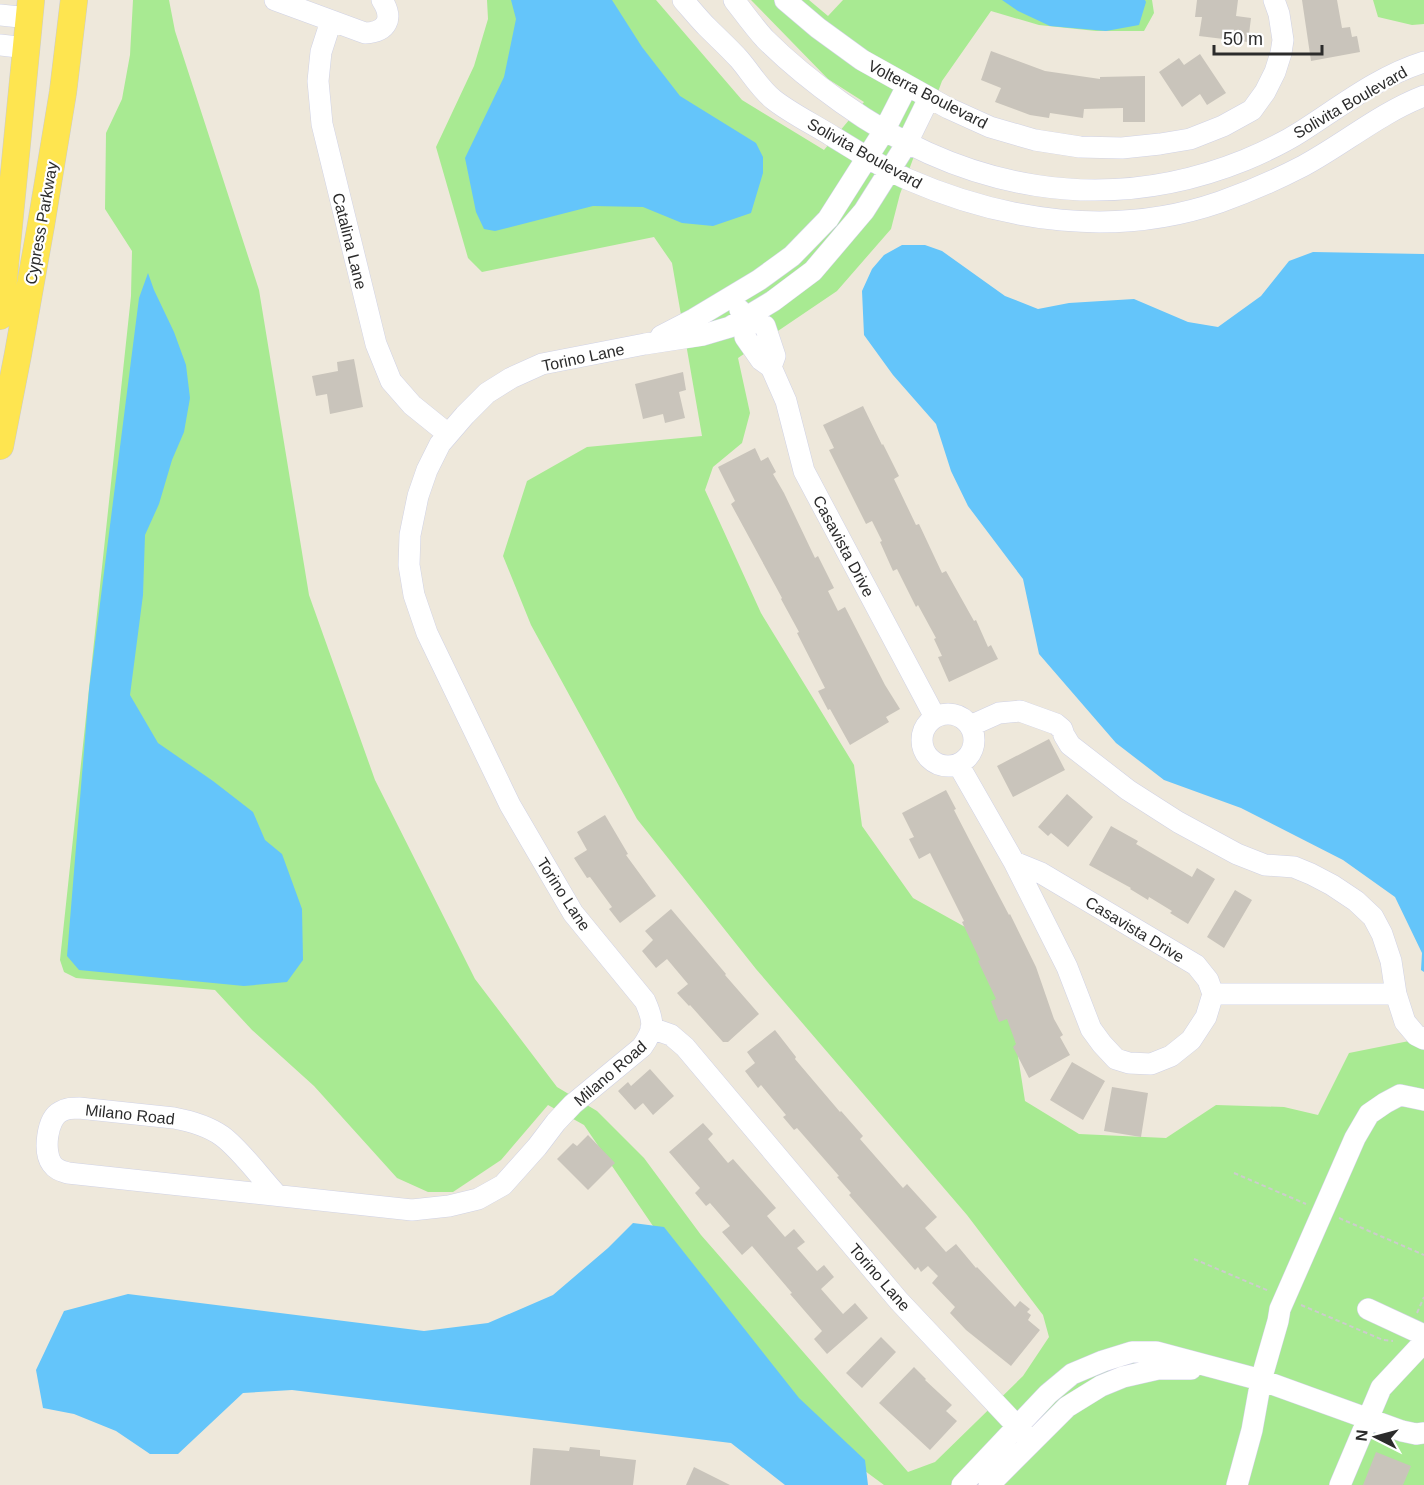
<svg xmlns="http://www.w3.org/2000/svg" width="1424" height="1485" font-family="Arial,sans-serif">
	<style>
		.green { fill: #a8ea92 }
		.water { fill: #64c5fa }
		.building { fill: #c9c4bb }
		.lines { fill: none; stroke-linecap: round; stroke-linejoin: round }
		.minor-casing { stroke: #d0d2e5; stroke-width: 22 }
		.major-casing { stroke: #ccc; stroke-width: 28 }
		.path { stroke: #ccc; stroke-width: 2; stroke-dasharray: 4.5 3; stroke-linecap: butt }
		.minor { stroke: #fff; stroke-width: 21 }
		.major { stroke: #fee550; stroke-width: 27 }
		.labels { text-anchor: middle; stroke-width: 4.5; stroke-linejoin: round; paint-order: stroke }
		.street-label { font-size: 16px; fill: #2b2b2b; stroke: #fff }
	</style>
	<rect width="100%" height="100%" fill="#eee8db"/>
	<!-- green -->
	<path class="green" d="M133 0H169L175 31 259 290 309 595 375 780 475 979 557 1087 597 1111 644 1158 701 1235 908 1472 935 1462 1023 1376 1049 1337 1043 1315 967 1215 756 969 637 819 531 625 503 556 527 481 587 447 702 436 672 263 654 237 482 272 468 258 436 147 474 66 488 19 487 0H656L742 100 824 150 864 102 828 79 751 0H809L828 16 843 0H1152L1154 13 1144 31H1096L1039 25 991 11 942 81 900 194 891 229 837 291 738 358 750 413 742 443 713 467 705 490 761 613 854 765 862 826 913 898 1001 947 1025 1101 1079 1134 1166 1138 1216 1105 1284 1107 1318 1115 1349 1053 1424 1038V1485H884L804 1426 748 1341 653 1226 584 1125 548 1105 501 1160 453 1192H428L397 1178 314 1086 252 1030 215 990 76 978 64 972 60 960 131 296 132 251 105 209 106 133 122 99 130 55Z
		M1373 0H1424V24L1412 25 1378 17Z"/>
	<!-- water -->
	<path class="water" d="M511 0H612L642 47 680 96 756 143 763 157V173L751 213 713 226 682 223 643 207 593 206 495 231 484 229 476 212 465 158 504 77 516 19Z
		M1002 0H1145L1146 2 1139 25 1106 31 1050 26 1018 11Z
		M902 245H925L942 251 1005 296 1038 309 1069 303 1134 299 1188 322 1218 327 1261 296 1289 261 1313 252 1424 254V972L1421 970 1422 953 1395 897 1343 860 1241 808 1164 780 1116 743 1039 654 1023 579 968 506 951 471 936 424 893 375 864 335 862 291 872 269 884 255Z
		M148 273 154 290 174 332 186 365 190 398 184 432 172 460 159 504 145 535 143 595 130 695 158 743 213 781 253 812 265 840 282 854 302 909 303 960 287 982 244 986 79 970 67 956 89 690 139 298Z
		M633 1223 664 1227 799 1398 865 1460 868 1485H785L731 1443 292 1390 243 1393 178 1454H150L116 1431 74 1414 43 1408 36 1370 64 1311 128 1294 424 1331 488 1323 553 1295 608 1248Z"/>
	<!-- building -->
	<path class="building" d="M1197 0H1238L1236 16 1251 18 1248 42 1199 36 1202 17H1195Z
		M1302 0H1337L1342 28 1350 27 1352 37 1357 36 1360 52 1311 61Z
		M991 51 1045 71 1100 79V77L1145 76V122H1123V108L1084 109 1083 118 1050 113 1049 118 1030 115 995 102 1001 88 981 80Z
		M1200 54 1226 93 1207 105 1200 94 1182 107 1159 72 1179 58 1184 65Z
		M354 359 363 407 330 414 327 394 316 396 312 376 338 371 337 362Z
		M683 372 686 390 679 392 685 418 665 423 663 414 643 419 635 384Z
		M863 406 882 445 883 444 899 476 894 479 916 525 919 524 942 573 946 571 974 621 976 620 988 647 991 645 998 659 949 682 938 657 942 656 934 639 936 638 918 605 916 607 897 569 893 571 880 542 882 541 872 521 866 524 829 450 834 448 823 425Z
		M755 448 761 461 768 457 776 472 773 474 784 493 815 558 818 556 834 588 828 591 838 611 845 607 885 685 900 709 886 717 889 722 850 745 830 709 828 710 818 691 825 688 797 633 799 632 781 599 782 598 731 504 735 501 718 467Z
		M1049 739 1065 770 1013 797 997 766Z
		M946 790 956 809 954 810 969 839 1009 915 1010 914 1036 967 1054 1019 1063 1035 1060 1037 1070 1055 1029 1078 1013 1047 1016 1044 1007 1019 999 1022 991 1001 996 999 978 961 980 960 962 922 964 921 930 853 919 859 909 839 914 837 902 813Z
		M1067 794 1093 817 1068 847 1051 833 1048 836 1038 827Z
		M605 815 628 854 626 855 656 896 620 923 609 909 612 907 590 877 587 878 574 858 587 850 577 832Z
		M1111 826 1138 841 1136 844 1192 877 1197 868 1215 879 1188 924 1170 913 1172 911 1149 897 1148 900 1130 889 1131 888 1089 865Z
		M1235 890 1252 900 1224 948 1207 937Z
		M671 909 726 974 725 975 759 1014 728 1042H723L690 1005 689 1006 677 993 688 984 667 959 656 968 642 951 653 940 645 931Z
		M775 1030 796 1057 795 1059 840 1112 841 1111 863 1136 860 1139 903 1188 907 1184 937 1217 925 1228 946 1252 956 1244 976 1268 977 1267 1015 1307 1020 1301 1030 1309 1027 1312 1031 1315 1028 1320 1040 1330 1011 1366 966 1330 950 1313 955 1307 932 1283 938 1276 928 1266 921 1272 918 1267 915 1270 849 1195 851 1193 837 1177 839 1176 797 1128 794 1130 783 1117 786 1115 761 1085 758 1088 745 1071 755 1063 747 1052Z
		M1072 1062 1105 1081 1083 1120 1050 1100Z
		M650 1069 674 1096 653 1115 643 1103 635 1110 618 1091 628 1082 631 1086Z
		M1112 1087 1148 1093 1141 1137 1104 1131Z
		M703 1123 713 1134 708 1139 728 1163 733 1159 776 1208 767 1216 785 1237 794 1229 805 1242 797 1248 817 1271 824 1265 834 1277 821 1289 843 1314 855 1303 868 1318 827 1354 814 1339 822 1331 790 1294 792 1293 752 1246 742 1255 722 1232 730 1226 710 1203 706 1206 695 1193 700 1188 669 1152Z
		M588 1135 615 1163 588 1190 557 1159 573 1143 577 1146Z
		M881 1337 896 1352 862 1388 846 1373Z
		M914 1367 926 1379 925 1380 952 1405 946 1411 957 1421 930 1450 879 1403Z
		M570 1447 600 1450V1456L636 1460 633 1485H530L533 1448 569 1451Z
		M1376 1452 1411 1466 1403 1485H1363Z
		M694 1467 730 1485H686Z"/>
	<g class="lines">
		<defs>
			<path id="minor" d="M275 0 365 33C387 32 394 19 382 0
				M683 0C691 9 699 19 707 27 718 38 729 48 739 59 751 73 760 89 774 100 792 114 813 124 832 136 857 151 881 167 907 179 1006 222 1116 238 1220 202 1248 192 1276 180 1303 166 1344 144 1380 113 1424 96
				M734 0C744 13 754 27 765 39 789 63 814 83 842 103 964 190 1104 217 1245 160 1264 152 1285 142 1302 131 1341 106 1379 76 1424 62
				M785 0 818 28 862 60 948 108 990 127 1035 140 1080 147 1122 148 1160 144 1190 139 1223 126 1252 110 1265 92 1275 72 1281 53 1283 40 1279 14 1274 0
				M0 15 29 18
				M331 21 321 52 318 81 322 124 376 344 391 381 412 405 448 434
				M0 45 27 48
				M740 310 745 317 765 326 775 356 771 367 761 360 745 337V317
				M661 336 694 319 759 280 792 256 828 219 884 131 907 86
				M771 367 786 401 804 471 935 717
				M922 740a26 26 0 1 1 52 0a26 26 0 1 1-52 0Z
				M970 726 999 713 1020 711 1056 724 1062 729 1064 735 1070 745 1128 790 1178 822 1237 854 1265 865 1294 867 1311 874 1332 885 1356 901 1373 917 1382 934 1391 961 1396 994 1405 1022 1416 1035 1424 1039
				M958 764 1014 862 1067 967 1091 1029 1102 1044 1116 1059 1129 1063 1151 1064 1171 1056 1191 1040 1206 1017 1213 994 1208 980 1196 965 1041 873 1014 862
				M1213 994H1396
				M651 1028 671 1035 685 1047 899 1301 1032 1442
				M277 1195C261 1178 240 1149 222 1136 208 1126 190 1121 174 1118L79 1108C73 1108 66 1108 60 1112 47 1119 43 1152 52 1164 56 1170 62 1171 68 1173L412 1210 449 1206 478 1199 503 1185 537 1147 556 1122 573 1104 642 1047C655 1029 654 1021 645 1001L573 913 510 805 427 633 414 595 409 565 410 535 418 496 427 470 440 444 465 415 487 393 511 378 542 364 645 344 703 335 730 327 773 301 813 271 864 211 907 143 929 98
				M1368 1309 1424 1335
				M962 1485 1048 1394 1072 1374 1103 1361 1132 1352H1156L1261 1380 1402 1431 1416 1434 1424 1433
				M989 1485 1067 1407 1101 1386 1123 1377 1158 1369H1191
				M1237 1485 1252 1430 1261 1380 1278 1321 1280 1309 1355 1138 1369 1114 1385 1103 1400 1095 1424 1100
				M1340 1485 1381 1388 1424 1342"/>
			<path id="major" d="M0 316 31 0
				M0 446 18 354 41 225 63 92 74 0"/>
		</defs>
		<!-- minor casing -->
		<use href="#minor" class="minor-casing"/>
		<!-- major casing -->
		<use href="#major" class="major-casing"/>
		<!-- path -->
		<path class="path" d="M1234 1173 1306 1204
			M1339 1218 1424 1255
			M1194 1259 1269 1291
			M1301 1305 1383 1340 1393 1341
			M1417 1313 1424 1297"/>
		<!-- minor -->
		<use href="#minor" class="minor"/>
		<!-- major -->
		<use href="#major" class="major"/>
	</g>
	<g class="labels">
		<!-- street labels -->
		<g class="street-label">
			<text transform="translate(928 94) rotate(27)" y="6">Volterra Boulevard</text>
			<text transform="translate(1350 102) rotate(-30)" y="6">Solivita Boulevard</text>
			<text transform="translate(865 153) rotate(29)" y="6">Solivita Boulevard</text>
			<text transform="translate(41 223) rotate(-80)" y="6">Cypress Parkway</text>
			<text transform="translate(350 241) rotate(76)" y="6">Catalina Lane</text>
			<text transform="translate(583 357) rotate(-12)" y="6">Torino Lane</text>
			<text transform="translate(844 546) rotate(62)" y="6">Casavista Drive</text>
			<text transform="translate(564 894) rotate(57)" y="6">Torino Lane</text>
			<text transform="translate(1135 929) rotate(31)" y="6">Casavista Drive</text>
			<text transform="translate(610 1073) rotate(-41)" y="6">Milano Road</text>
			<text transform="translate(130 1114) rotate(6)" y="6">Milano Road</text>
			<text transform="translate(880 1277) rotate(49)" y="6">Torino Lane</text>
		</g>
	</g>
	<!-- north arrow -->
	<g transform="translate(1376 1437) rotate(276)" stroke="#ffffff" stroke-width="4.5" paint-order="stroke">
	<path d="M0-4.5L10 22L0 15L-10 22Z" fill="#2b2b2b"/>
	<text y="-9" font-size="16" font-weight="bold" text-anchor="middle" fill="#2b2b2b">N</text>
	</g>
	<!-- scale -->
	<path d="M1214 45v9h108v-9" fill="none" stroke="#2b2b2b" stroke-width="3"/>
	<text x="1223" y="45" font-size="18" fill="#2b2b2b" stroke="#ffffff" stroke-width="4.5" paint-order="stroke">50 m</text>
</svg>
